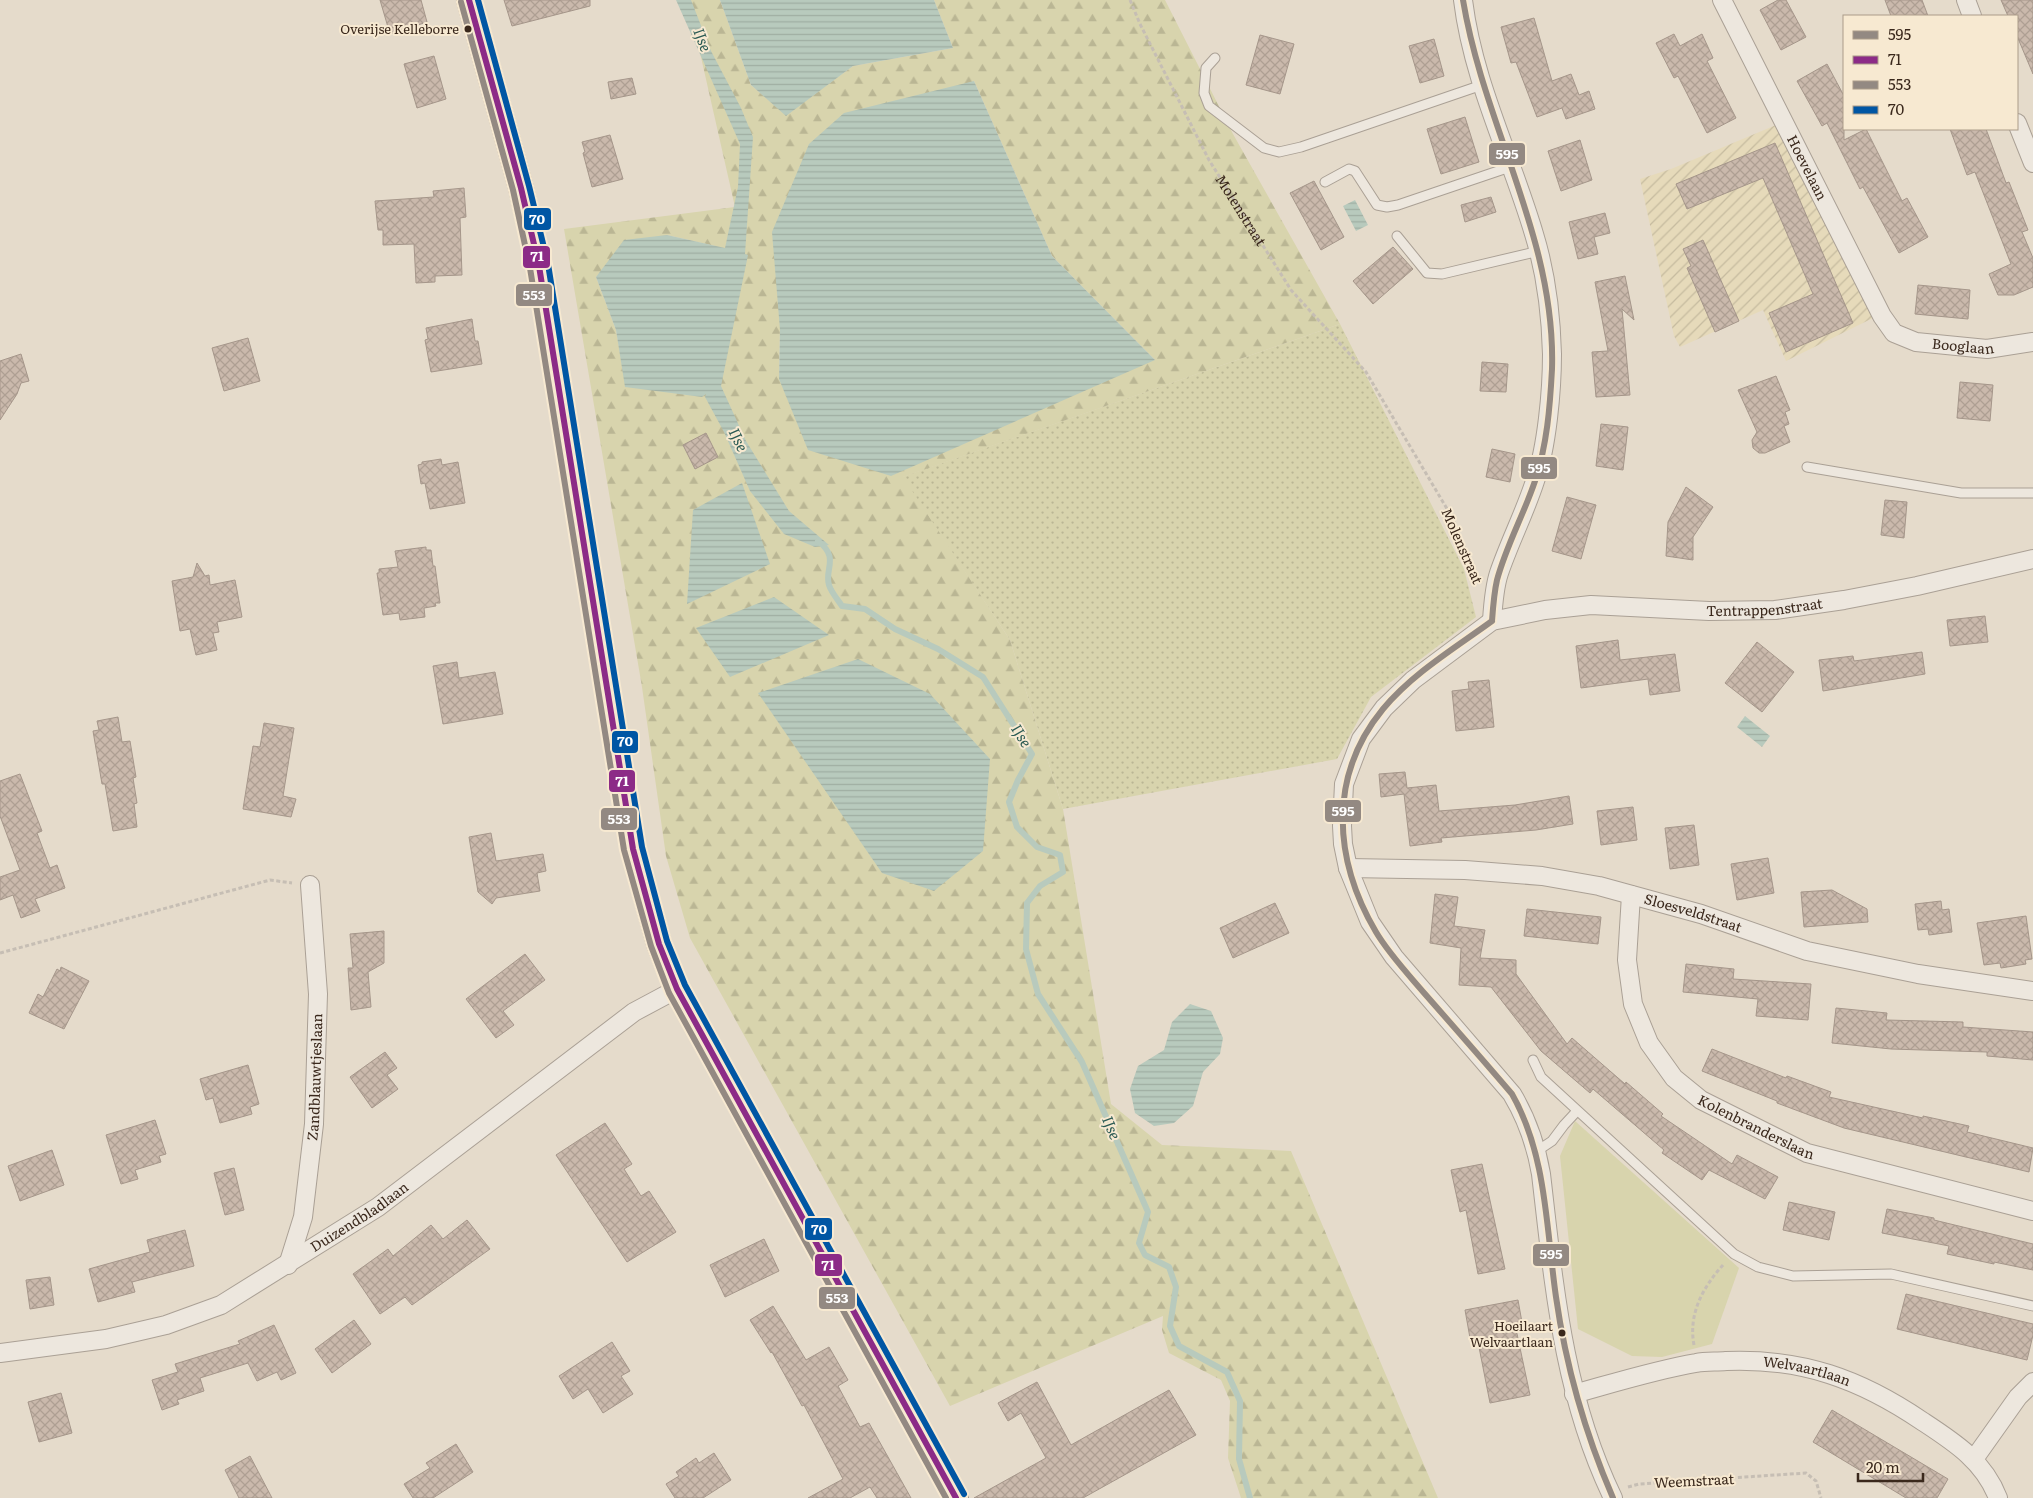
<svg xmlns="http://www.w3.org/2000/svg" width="2033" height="1498" font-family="Literata,serif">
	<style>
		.farmland { fill: url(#farmland-furrows) }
		.grass { fill: url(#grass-dots) }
		.forest { fill: url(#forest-firs); fill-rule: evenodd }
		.park { fill: #d8d4ad }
		.water { fill: url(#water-rules) }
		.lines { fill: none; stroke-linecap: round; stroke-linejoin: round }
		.stream { stroke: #b8cabd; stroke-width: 6 }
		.building { fill: url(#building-cross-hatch); stroke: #a5968a }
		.lane-casing { stroke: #aaa095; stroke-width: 11 }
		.street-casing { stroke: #aaa095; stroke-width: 20 }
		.secondary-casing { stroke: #9a9085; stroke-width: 26 }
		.path { stroke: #c6beb4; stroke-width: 3; stroke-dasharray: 4 2.5; stroke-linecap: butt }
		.lane { stroke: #ede7de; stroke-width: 9 }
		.street { stroke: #ede7de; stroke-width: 18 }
		.secondary { stroke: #ede7de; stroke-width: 24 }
		.bus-1-casing { stroke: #f7e9d1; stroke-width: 10 }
		.bus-2-casing { stroke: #f7e9d1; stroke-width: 10 }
		.bus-3-casing { stroke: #f7e9d1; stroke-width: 10 }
		.bus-4-casing { stroke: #f7e9d1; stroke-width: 10 }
		.bus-1 { stroke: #938982; stroke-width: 6 }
		.bus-2 { stroke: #8c2b87; stroke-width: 6 }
		.bus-3 { stroke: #938982; stroke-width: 6 }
		.bus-4 { stroke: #0056a4; stroke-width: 6 }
		.bus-dot { fill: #3a281c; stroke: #f7e9d1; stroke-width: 2 }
		.labels { text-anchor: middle; stroke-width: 4; stroke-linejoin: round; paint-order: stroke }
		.bus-label { font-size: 13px; fill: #3a281c; stroke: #f7e9d1; text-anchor: end }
		.street-label { font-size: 14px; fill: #3a281c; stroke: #f7e9d1 }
		.water-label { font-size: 15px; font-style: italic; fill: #2b5a53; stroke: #f7e9d1 }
		.line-badge { stroke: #f7e9d1; stroke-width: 2 }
		.badge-label { font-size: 14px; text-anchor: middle; font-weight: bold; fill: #fff }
	</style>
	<defs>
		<pattern id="farmland-furrows" width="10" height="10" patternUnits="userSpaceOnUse" patternTransform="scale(1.25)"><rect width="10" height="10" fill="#e6daba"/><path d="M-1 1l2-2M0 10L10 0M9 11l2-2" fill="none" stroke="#c6bb9f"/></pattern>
		<pattern id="grass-dots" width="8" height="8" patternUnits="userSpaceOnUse" patternTransform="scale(1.25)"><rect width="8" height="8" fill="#d8d4ad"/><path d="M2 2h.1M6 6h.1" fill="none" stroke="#bab694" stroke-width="1.8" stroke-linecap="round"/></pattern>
		<pattern id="forest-firs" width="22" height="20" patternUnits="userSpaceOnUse" patternTransform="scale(1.25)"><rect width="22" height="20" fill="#d8d4ad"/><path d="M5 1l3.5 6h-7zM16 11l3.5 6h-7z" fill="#bab694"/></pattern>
		<pattern id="water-rules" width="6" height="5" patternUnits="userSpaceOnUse" patternTransform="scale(1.25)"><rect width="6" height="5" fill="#b8cabd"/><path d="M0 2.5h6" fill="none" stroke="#9faea2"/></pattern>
		<pattern id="building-cross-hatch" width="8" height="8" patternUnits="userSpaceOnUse" patternTransform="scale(1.25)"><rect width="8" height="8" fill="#cab9ac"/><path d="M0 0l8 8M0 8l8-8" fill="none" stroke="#ae9f93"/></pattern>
	</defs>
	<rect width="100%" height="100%" fill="#e5dbcb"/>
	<!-- farmland -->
	<path class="farmland" d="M1776 125 1873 318 1786 361 1763 310 1680 347 1674 336 1640 179 1671 169Z"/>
	<!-- grass -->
	<path class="grass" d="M1340 324 1464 569 1476 617 1371 697 1337 759 1063 809 1010 640 902 477Z"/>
	<!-- forest -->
	<path class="forest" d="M688 0H720L751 85 786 115 853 66 953 48 934 0H1165L1233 134 1340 324 903 477 1010 640 1063 809 1111 1104 1162 1145 1291 1151 1438 1498H1241L1228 1458 1230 1401 1221 1380 1169 1353 1162 1330 1163 1316 950 1406 690 938 666 856 642 687 564 229 735 207ZM974 81 1052 256 1155 360 779 379 780 330ZM667 235 715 246 626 387 616 330 596 277Z"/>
	<!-- park -->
	<path class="park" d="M1575 1121 1739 1268 1712 1344 1662 1357 1632 1356 1578 1329 1560 1156Z"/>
	<!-- water -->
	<path class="water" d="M676 0H691L711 51 741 108 753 137 745 254 748 255 721 386 746 441 789 511 829 545 815 547 784 534 750 491 724 432 705 397 706 394 702 397 625 387 616 330 596 277 624 240 667 235 725 248 738 187 740 144Z
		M720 0H934L953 48 853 66 786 116 751 85Z
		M974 81 1052 256 1155 360 891 476 808 450 779 379 780 330 772 232 809 144 844 113Z
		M1355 200 1368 225 1356 231 1343 206Z
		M742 483 770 564 687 604 693 510Z
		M774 597 829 635 730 677 696 628Z
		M858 659 930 694 990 759 983 851 934 891 882 873 758 693Z
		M1745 716 1770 736 1762 747 1737 727Z
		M1190 1004 1211 1011 1223 1038 1220 1054 1203 1072 1193 1106 1174 1123 1154 1126 1135 1113 1130 1089 1138 1066 1164 1050 1172 1022Z"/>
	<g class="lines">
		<!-- stream -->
		<path class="stream" d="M818 541C840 558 824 569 829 585 831 592 838 600 842 606L865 609 895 629 938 649 983 677 1032 754 1018 780 1009 802 1017 827 1037 847 1060 855 1063 872 1040 886 1027 903 1026 949 1038 994 1082 1062 1148 1212 1139 1243 1145 1255 1169 1267 1176 1287 1170 1326 1179 1346 1227 1372 1240 1401 1239 1459 1250 1498"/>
	</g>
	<!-- building -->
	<path class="building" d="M380 0H421L427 22 390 34Z
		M504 0H590V6L512 26Z
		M1778 0H1786L1806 37 1781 50 1760 10Z
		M1885 0H1922L1928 16H1891Z
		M2001 0H2033V74L2017 36V16H2008Z
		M1534 18 1552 81 1571 74 1579 95 1589 91 1595 109 1566 119 1562 108 1537 117 1516 62 1511 63 1501 27Z
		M1674 34 1680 46 1702 34 1713 58 1707 61 1736 118 1707 133 1678 76 1674 78 1656 43Z
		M1260 35 1294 44 1280 94 1246 85Z
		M1434 39 1444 76 1420 83 1409 46Z
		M434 56 446 99 417 108 404 64Z
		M1827 64 1844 96V140L1866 129 1902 201 1907 198 1928 237 1899 253 1863 187 1860 189 1827 123 1822 126 1797 81Z
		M632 78 636 94 611 99 608 82Z
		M1465 117 1479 162 1441 174 1427 129Z
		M1950 129H1986L2006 183 2009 182 2028 230 2022 232 2033 258V287L2014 295H1998L1989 274 2011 264 1975 172 1967 175Z
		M610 135 623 179 592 187 583 153 585 152 582 142Z
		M1580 140 1592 180 1561 191 1548 151Z
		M1775 143 1853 323 1786 352 1769 313 1813 294 1763 178 1687 209 1676 184Z
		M1314 181 1344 237 1321 250 1290 193Z
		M464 188 466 217 460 218 462 275 435 276V282L416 283 414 244 383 245V230H378L375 201 434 197 433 191Z
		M1491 197 1496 212 1465 222 1461 205Z
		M1605 213 1610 233 1594 237 1598 254 1578 259 1569 222Z
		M1703 240 1739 321 1715 332 1687 268 1691 266 1683 249Z
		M1393 247 1413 269 1373 304 1353 281Z
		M1625 276 1634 320 1622 309 1630 395 1596 397 1592 352 1608 351 1595 282Z
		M1918 285 1970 290 1968 319 1915 314Z
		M472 319 475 341H478L482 364 431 372 425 340 428 339 426 328Z
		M248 338 260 381 224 391 212 348Z
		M21 354 29 381 21 383 17 394 0 420V361Z
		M1482 362 1508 364 1506 392 1480 391Z
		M1776 376 1790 410 1785 412 1789 424 1784 426 1790 442 1765 453H1759L1753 448 1752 440 1757 432 1738 390Z
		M1960 382 1993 385 1990 421 1957 418Z
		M1601 424 1628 427 1623 470 1596 466Z
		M706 433 718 457 695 469 683 445Z
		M1492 449 1515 454 1510 482 1486 477Z
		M441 459 442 465 458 462 465 503 430 509 425 483 421 484 418 465 422 464V462Z
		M1686 487 1713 507 1693 537V560L1666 556 1668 522Z
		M1567 497 1596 505 1581 559 1552 551Z
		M1885 500 1907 502 1904 538 1881 535Z
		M426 547V550H431L433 566H435L440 603H435L436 606 424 608 425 617 400 620 399 613 383 615 377 573H379V569L398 567 395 551Z
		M197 563 205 576 209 575 210 585 235 580 242 617 217 622 219 632 213 633 217 650 196 655 190 629 180 631 172 581 193 577Z
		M1985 616 1988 642 1950 646 1947 620Z
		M1618 640 1620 660 1675 654 1680 691 1650 695 1648 679 1581 688 1576 646Z
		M1757 642 1794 672 1762 712 1725 683Z
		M1922 652 1925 674 1823 691 1819 660 1853 656 1854 661Z
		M457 662 459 678 495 672 503 714 443 724 433 666Z
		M1489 680 1494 727 1456 731 1452 691 1469 689 1468 682Z
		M118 717 122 742 130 741 136 777 133 778 137 803 134 804 137 827 113 831 105 784H102L93 731 99 730 97 721Z
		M264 723 294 728 283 796 296 799 291 817 243 809 253 746 260 747Z
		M1405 772 1407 788 1436 785 1439 811 1515 805 1569 796 1573 824 1536 830 1441 838 1442 842 1410 846 1404 794 1381 797 1379 774Z
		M20 774 42 831 37 833 50 868 57 865 65 888 35 899 40 911 21 918 13 895 0 900V877L20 870 0 816V781Z
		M1633 807 1637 840 1601 845 1597 811Z
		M1694 825 1699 865 1670 869 1665 828Z
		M491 833 496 861 543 854 546 871 537 873 540 891 496 898 492 904 478 892 469 837Z
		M1768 858 1774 893 1737 900 1731 864Z
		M1832 890 1867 909 1868 922 1804 927 1801 892Z
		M1435 894 1458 897 1454 926 1485 930 1480 958 1516 960V974L1567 1044 1572 1038 1625 1084 1626 1082 1663 1114 1661 1116 1732 1164 1737 1155 1778 1177 1765 1199 1709 1170 1702 1180 1662 1153 1664 1150 1593 1089 1590 1093 1541 1051 1491 987 1459 985 1461 948 1430 943Z
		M1941 901 1942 910 1949 909 1952 932 1929 935 1928 929 1918 930 1915 904Z
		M1275 903 1289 933 1233 958 1220 928Z
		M1527 909 1601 917 1598 944 1524 936Z
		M2026 916 2032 959 2025 960 2026 964 2001 968 2000 963 1984 965 1977 923Z
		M384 931V963L368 972 371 1007 351 1010 348 968H353L350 934Z
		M525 954 545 980 503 1011 514 1025 496 1038 466 999Z
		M1686 964 1734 969 1733 979 1811 984 1808 1020 1756 1016 1758 999 1683 992Z
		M61 967 89 981 64 1029 29 1013 38 994 43 997 57 969 60 971Z
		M1836 1008 1887 1013 1886 1020 1963 1022V1027L2033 1032V1060L1987 1056V1052L1891 1049 1832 1043Z
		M1712 1049 1786 1078 1787 1076 1831 1092 1829 1097 1923 1118V1116L1969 1126 1967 1132 2033 1148 2029 1172 1844 1128 1777 1103V1101L1702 1071Z
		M385 1052 397 1068 387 1075 398 1089 372 1108 350 1077Z
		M248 1065 259 1104 250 1107 252 1114 220 1123 213 1098 206 1100 200 1079Z
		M155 1120 166 1154 159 1156 161 1162 135 1170 138 1179 121 1184 106 1135Z
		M605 1123 632 1164 624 1169 641 1196 649 1191 676 1232 627 1262 556 1155Z
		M52 1150 64 1185 20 1201 8 1166Z
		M1482 1164 1505 1269 1478 1274 1466 1210 1460 1212 1451 1170Z
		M234 1168 244 1210 225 1215 214 1173Z
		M1789 1202 1835 1212 1829 1240 1783 1230Z
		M1887 1209 1934 1218V1220L2033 1244V1270L1994 1262V1264L1947 1254 1949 1246 1882 1233Z
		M467 1220 490 1249 412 1305 405 1297 380 1314 353 1274 388 1249 393 1256 431 1225 443 1239Z
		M185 1230 194 1266 132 1282 135 1292 98 1302 89 1269 150 1252 147 1240Z
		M764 1239 779 1271 725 1297 710 1265Z
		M50 1277 54 1305 30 1309 26 1280Z
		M1906 1294 2033 1324V1335L2027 1360 1897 1329Z
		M1518 1300 1523 1328 1516 1329 1530 1395 1490 1403 1477 1337 1470 1338 1465 1310Z
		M773 1306 806 1360 829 1347 848 1380 838 1386 860 1427 869 1423 911 1498H877L870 1487 850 1498H808L843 1479 804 1405 802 1406 772 1352 771 1353 750 1320Z
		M354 1320 371 1344 332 1373 315 1349Z
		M274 1325 296 1373 281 1380 277 1372 257 1381 248 1363 200 1378 204 1391 177 1400 179 1404 162 1410 152 1380 178 1372 175 1364 240 1344 238 1341Z
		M612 1342 630 1371 621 1376 633 1394 603 1413 588 1389 573 1399 559 1376Z
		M1037 1382 1071 1445 1169 1390 1196 1435 1083 1498H974L1046 1458 1021 1413 1008 1421 998 1403Z
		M61 1393 72 1433 39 1442 28 1402Z
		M1832 1410 1948 1479 1937 1498H1906L1813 1442Z
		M456 1444 473 1472 433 1498H413L404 1484 430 1468 426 1463Z
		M714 1453 731 1480 703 1498H675L666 1484 679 1476 676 1472 696 1458 699 1463Z
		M250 1456 272 1498H239L225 1470Z"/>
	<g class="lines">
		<defs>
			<path id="lane" d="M1215 58 1206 68 1204 93 1209 106 1264 148 1279 152 1301 147 1482 85
				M1325 182 1349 169 1355 171 1377 205 1387 207 1398 205 1510 167
				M1397 236 1427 273 1442 274 1539 251
				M1807 467 1961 493H2033
				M1533 1060 1541 1077 1734 1254 1758 1267 1793 1276 1891 1274 2033 1306
				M1537 1151 1552 1141 1564 1125 1577 1111"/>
			<g id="street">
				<path d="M1463 0C1473 82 1511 156 1534 234 1546 273 1551 314 1552 354 1552 390 1547 447 1535 481 1525 512 1510 541 1499 573 1494 588 1493 605 1492 621"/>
				<path id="s2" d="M1722 0 1882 316 1894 333 1916 342 1987 349 2033 342"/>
				<path d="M1966 0 1972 16"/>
				<path d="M2017 123 2033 163"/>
				<path id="s3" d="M1348 868 1465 870 1542 876 1599 886 1701 914 1807 951 1918 974 2033 991"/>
				<path id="s4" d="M1631 895 1627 960 1633 1004 1649 1043 1674 1078 1701 1100 1807 1153 2033 1211"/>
				<path id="s5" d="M288 1265 303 1217 314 1124 318 994 310 885"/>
				<path id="s6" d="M0 1353 106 1339 166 1325 221 1305 378 1207 634 1012 677 989"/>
				<path id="s7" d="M1574 1394C1614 1383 1655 1370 1696 1363 1706 1361 1716 1362 1726 1361 1802 1358 1860 1379 1922 1421 1954 1442 1984 1461 1998 1498"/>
				<path d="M1974 1459 2018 1397 2033 1382"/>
				<path id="s8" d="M1613 1498C1563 1395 1554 1285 1541 1174 1536 1145 1527 1119 1512 1094L1394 957 1370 922 1348 868 1343 844 1342 826 1344 784 1361 739 1384 708 1413 680 1492 621 1545 610 1591 605 1709 611 1775 610 1844 600 1917 586 2033 559"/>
			</g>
			<path id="secondary" d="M469 0 521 188 539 266 633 849 659 944 677 989 703 1037 956 1498"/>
		</defs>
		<!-- lane casing -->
		<use href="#lane" class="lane-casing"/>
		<!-- street casing -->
		<use href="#street" class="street-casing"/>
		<!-- secondary casing -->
		<use href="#secondary" class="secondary-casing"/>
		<!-- path -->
		<g class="path">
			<path id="s1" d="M1130 0 1140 24 1209 160 1291 290 1366 372 1453 519 1477 578"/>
			<path d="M0 953 270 880 292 883"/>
			<path d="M1694 1345C1688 1314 1703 1287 1723 1265"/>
			<path d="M1628 1487 1639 1484 1806 1473 1816 1481 1821 1498"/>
		</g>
		<!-- lane -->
		<use href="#lane" class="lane"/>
		<!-- street -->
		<use href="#street" class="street"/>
		<!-- secondary -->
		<use href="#secondary" class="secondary"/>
		<defs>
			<path id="bus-1" d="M1463 0C1484 127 1556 238 1552 369 1550 407 1547 445 1535 481 1524 514 1506 546 1497 580 1494 593 1493 607 1492 621
				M1492 621C1455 648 1413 673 1383 709 1328 776 1333 859 1376 932 1389 954 1408 974 1425 994 1454 1027 1483 1060 1512 1094 1547 1156 1546 1228 1556 1297 1566 1367 1585 1433 1613 1498"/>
			<path id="bus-2" d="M469 0 521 188 539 266 633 849 659 944 677 989 956 1498"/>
			<path id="bus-3" d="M461 2 513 190 530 268 624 850 651 946 669 993 946 1498"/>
			<path id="bus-4" d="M478 0 529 186 548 264 642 847 667 941 685 985 964 1494"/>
		</defs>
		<!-- bus-1 casing -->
		<use href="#bus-1" class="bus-1-casing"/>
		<!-- bus-2 casing -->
		<use href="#bus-2" class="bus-2-casing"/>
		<!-- bus-3 casing -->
		<use href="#bus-3" class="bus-3-casing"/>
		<!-- bus-4 casing -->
		<use href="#bus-4" class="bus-4-casing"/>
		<!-- bus-1 -->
		<use href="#bus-1" class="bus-1"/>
		<!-- bus-2 -->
		<use href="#bus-2" class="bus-2"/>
		<!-- bus-3 -->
		<use href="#bus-3" class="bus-3"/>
		<!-- bus-4 -->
		<use href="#bus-4" class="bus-4"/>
	</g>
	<!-- markers -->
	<g class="bus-dot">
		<circle cx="468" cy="29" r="4.5"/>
		<circle cx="1562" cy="1333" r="4.5"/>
	</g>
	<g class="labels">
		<!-- bus labels -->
		<g class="bus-label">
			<text x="459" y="34">Overijse Kelleborre</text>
			<text x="1553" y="1331">Hoeilaart<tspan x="1553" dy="16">Welvaartlaan</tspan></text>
		</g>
		<!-- street labels -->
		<g class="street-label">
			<text dy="5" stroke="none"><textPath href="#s2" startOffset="188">Hoevelaan</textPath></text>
			<text dy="5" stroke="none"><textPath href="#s1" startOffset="238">Molenstraat</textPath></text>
			<text dy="5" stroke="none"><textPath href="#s2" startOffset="446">Booglaan</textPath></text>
			<text transform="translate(1462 546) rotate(66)" y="5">Molenstraat</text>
			<text dy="5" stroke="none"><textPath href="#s8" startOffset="1285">Tentrappenstraat</textPath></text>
			<text dy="5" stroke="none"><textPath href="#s3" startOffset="350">Sloesveldstraat</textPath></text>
			<text dy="5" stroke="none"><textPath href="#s5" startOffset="191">Zandblauwtjeslaan</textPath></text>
			<text dy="5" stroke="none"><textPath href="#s4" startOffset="291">Kolenbranderslaan</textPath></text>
			<text dy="5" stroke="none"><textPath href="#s6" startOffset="391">Duizendbladlaan</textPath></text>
			<text dy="5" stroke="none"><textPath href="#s7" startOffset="238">Welvaartlaan</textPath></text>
			<text transform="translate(1694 1481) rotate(-3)" y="5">Weemstraat</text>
		</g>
		<!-- water labels -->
		<g class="water-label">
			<text transform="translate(702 40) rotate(69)" y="5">IJse</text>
			<text transform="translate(738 440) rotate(64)" y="5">IJse</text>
			<text transform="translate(1021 736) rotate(58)" y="5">IJse</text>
			<text transform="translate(1111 1128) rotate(67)" y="5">IJse</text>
		</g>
	</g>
	<g class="line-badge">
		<rect x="1488" y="142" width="38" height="24" rx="5" fill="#938982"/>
		<rect x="523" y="207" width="29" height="24" rx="5" fill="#0056a4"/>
		<rect x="522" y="245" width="29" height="24" rx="5" fill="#8c2b87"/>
		<rect x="515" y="283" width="38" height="24" rx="5" fill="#938982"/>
		<rect x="1520" y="456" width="38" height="24" rx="5" fill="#938982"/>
		<rect x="611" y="730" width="28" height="24" rx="5" fill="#0056a4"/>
		<rect x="608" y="769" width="28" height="24" rx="5" fill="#8c2b87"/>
		<rect x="1324" y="799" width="38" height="24" rx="5" fill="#938982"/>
		<rect x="600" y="807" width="38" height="24" rx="5" fill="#938982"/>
		<rect x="804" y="1217" width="29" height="24" rx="5" fill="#0056a4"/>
		<rect x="1532" y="1243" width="38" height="24" rx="5" fill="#938982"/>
		<rect x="814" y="1253" width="29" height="24" rx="5" fill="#8c2b87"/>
		<rect x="818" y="1286" width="38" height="24" rx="5" fill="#938982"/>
	</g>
	<g class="badge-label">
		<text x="1507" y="159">595</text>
		<text x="537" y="224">70</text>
		<text x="537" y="261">71</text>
		<text x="534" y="300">553</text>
		<text x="1539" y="473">595</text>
		<text x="625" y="746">70</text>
		<text x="622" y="786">71</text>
		<text x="1343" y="816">595</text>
		<text x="619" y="824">553</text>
		<text x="819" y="1234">70</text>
		<text x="1551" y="1259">595</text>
		<text x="828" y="1270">71</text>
		<text x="837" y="1303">553</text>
	</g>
	<!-- legend -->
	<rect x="1843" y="15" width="175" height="115" fill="#f7e9d1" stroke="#ab9c89"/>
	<rect x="1853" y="31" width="25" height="8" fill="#938982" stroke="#ab9c89"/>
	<text x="1888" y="40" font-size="15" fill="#3a281c">595</text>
	<rect x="1853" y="56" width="25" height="8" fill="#8c2b87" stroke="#ab9c89"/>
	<text x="1888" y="65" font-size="15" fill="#3a281c">71</text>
	<rect x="1853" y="81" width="25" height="8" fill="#938982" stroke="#ab9c89"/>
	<text x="1888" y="90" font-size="15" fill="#3a281c">553</text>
	<rect x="1853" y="106" width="25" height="8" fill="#0056a4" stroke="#ab9c89"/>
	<text x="1888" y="115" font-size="15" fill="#3a281c">70</text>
	<!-- scale -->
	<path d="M1858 1473v8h65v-8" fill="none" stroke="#3a281c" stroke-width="2.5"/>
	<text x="1866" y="1473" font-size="15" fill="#3a281c" stroke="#f7e9d1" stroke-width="4" paint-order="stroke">20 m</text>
</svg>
